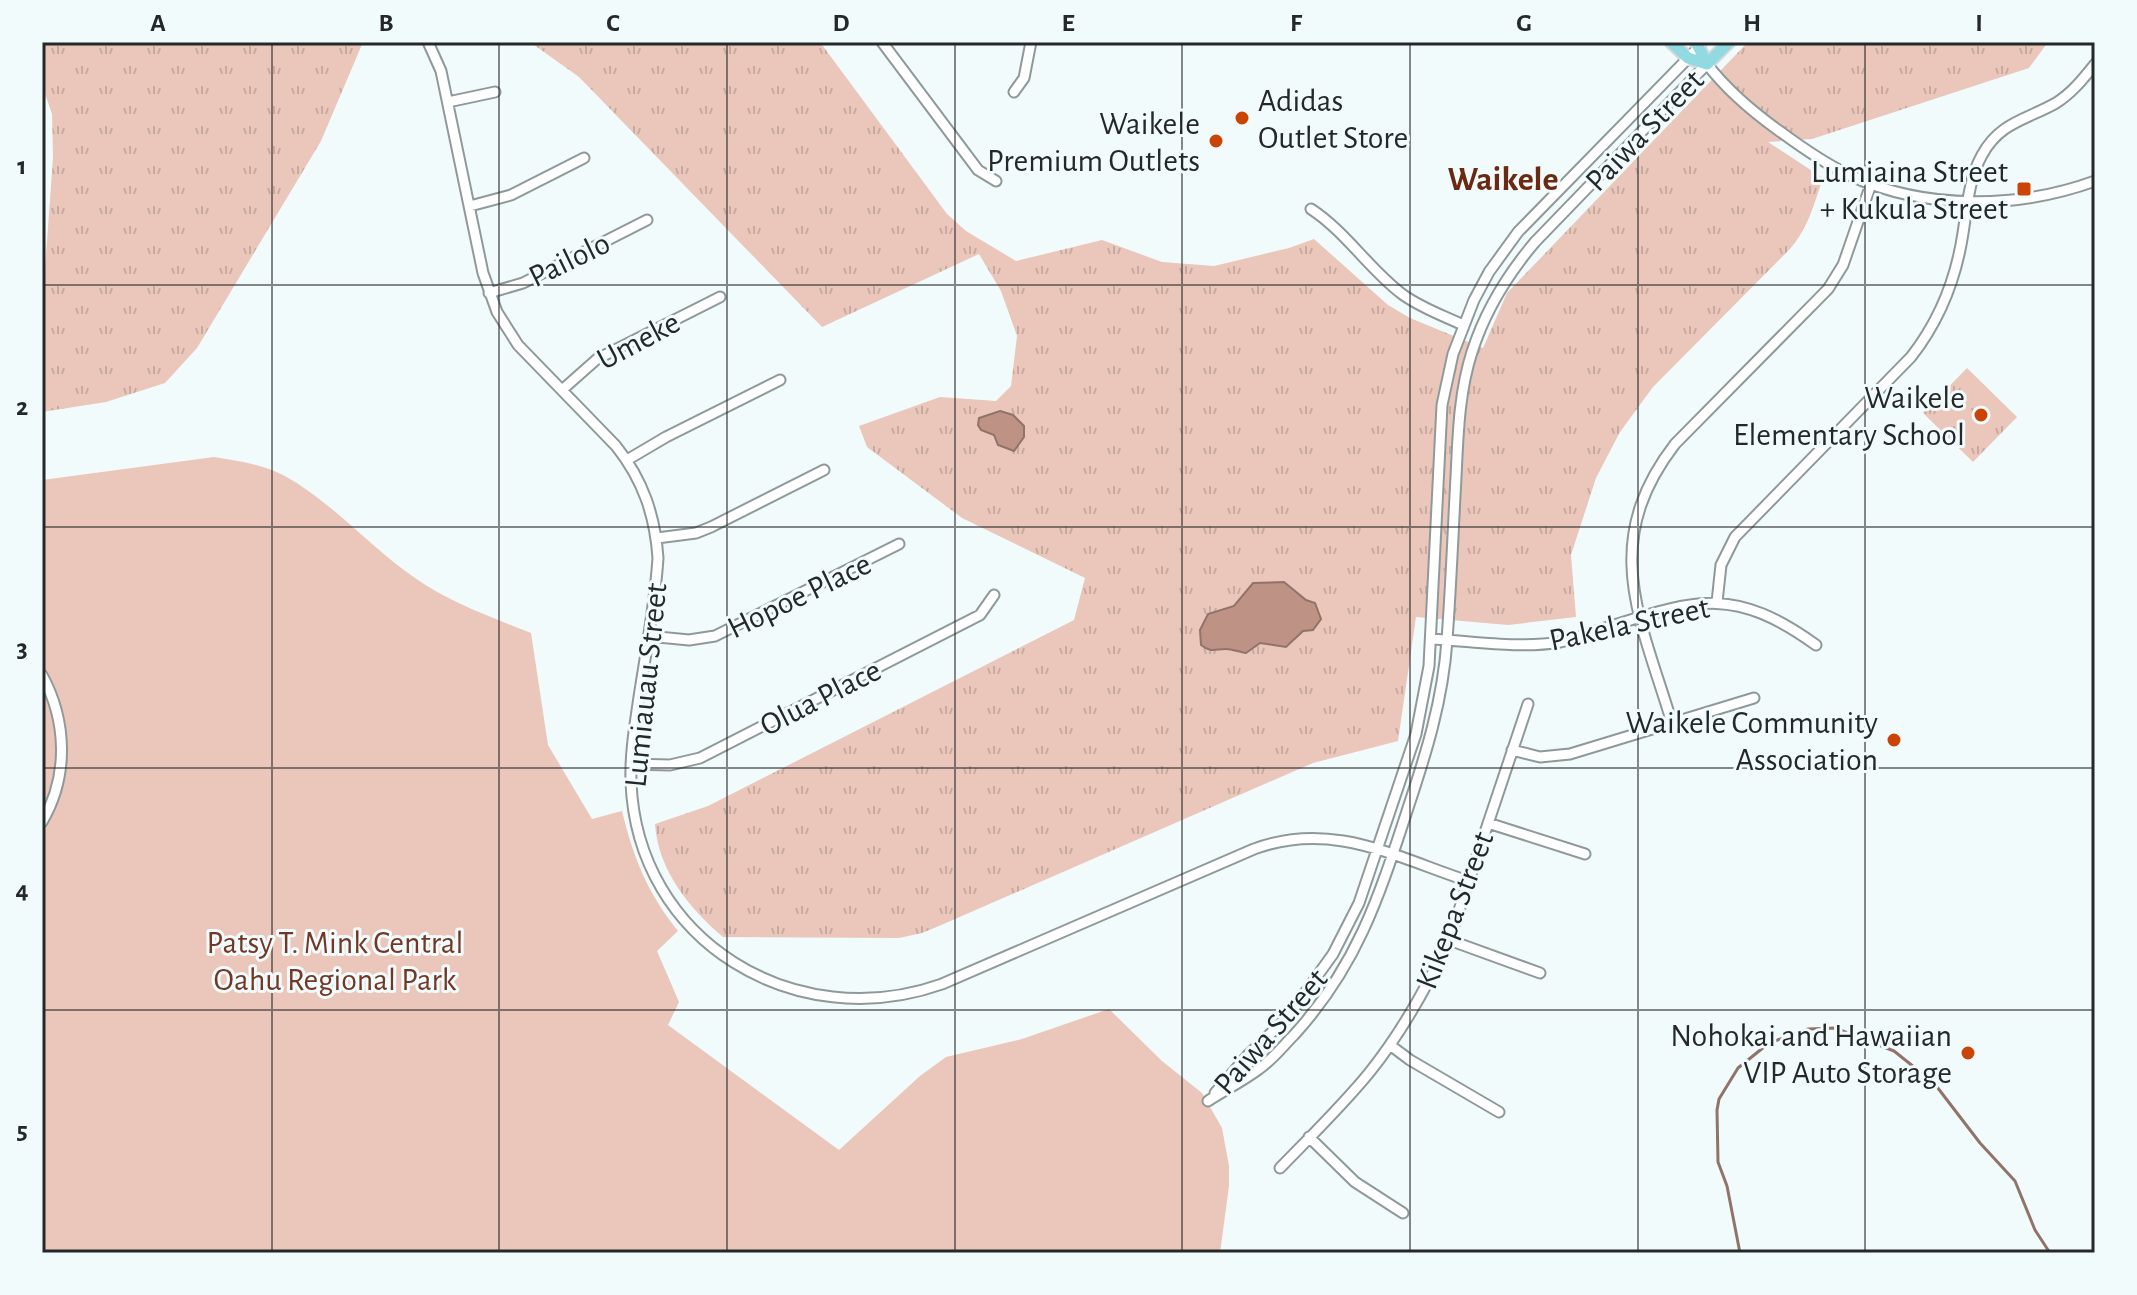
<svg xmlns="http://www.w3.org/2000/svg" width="2137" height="1295" font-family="'Alegreya Sans',sans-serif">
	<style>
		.grass { fill: url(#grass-tufts) }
		.park { fill: #ebc6ba }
		.water { fill: #be9385; stroke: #907369; stroke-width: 2 }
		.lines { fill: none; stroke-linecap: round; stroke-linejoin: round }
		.stream { stroke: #907369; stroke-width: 3 }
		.minor-casing { stroke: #90999a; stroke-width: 13 }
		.major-casing { stroke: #d8d8d8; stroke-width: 15 }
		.minor { stroke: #fff; stroke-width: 9 }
		.major { stroke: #91dae1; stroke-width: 11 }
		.grid { fill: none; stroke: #242829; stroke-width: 2; stroke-opacity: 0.55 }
		.poi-dot { fill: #ca4403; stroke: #f1fbfc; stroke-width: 3 }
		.labels { text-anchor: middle; stroke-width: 6; stroke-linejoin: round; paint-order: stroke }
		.poi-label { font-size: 32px; fill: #242829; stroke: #f1fbfc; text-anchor: end }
		.street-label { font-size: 32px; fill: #242829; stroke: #f1fbfc }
		.park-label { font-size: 32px; fill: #723825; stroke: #f1fbfc }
		.neighbourhood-label { font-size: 34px; font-weight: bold; fill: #6b2912; stroke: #f1fbfc }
		.neatline { fill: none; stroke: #242829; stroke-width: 3 }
		.grid-label { font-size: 26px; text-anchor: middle; font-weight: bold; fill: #242829 }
	</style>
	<defs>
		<pattern id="grass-tufts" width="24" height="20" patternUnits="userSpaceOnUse" patternTransform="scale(2)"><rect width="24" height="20" fill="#ebc6ba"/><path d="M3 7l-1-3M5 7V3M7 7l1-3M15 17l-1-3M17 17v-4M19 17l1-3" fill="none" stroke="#c9aaa0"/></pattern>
	</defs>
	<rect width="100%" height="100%" fill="#f1fbfc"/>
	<!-- grass -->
	<path class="grass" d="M42 42H363L321 141 197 348 165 383 106 402 42 412V310L53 158 52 114 42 85Z
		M530 42H820L947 214 966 231 1016 261 1102 240 1162 262 1214 266 1289 248 1314 239 1388 305 1410 318 1483 348 1507 293 1748 42H2048L2029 68 1812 139 1768 142 1823 178C1814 204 1808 229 1789 250L1653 387 1620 432 1596 478 1571 555 1576 617 1508 625 1416 617 1398 741 1313 763 939 926 922 933 899 938 723 937C689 908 658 870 655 824L708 806 1074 620 1085 578 962 518 867 447 859 426 940 397 996 401 1011 386 1017 336 1001 291 979 254 822 327 579 77Z
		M1967 368 2017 417 1973 462 1923 413Z"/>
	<!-- park -->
	<path class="park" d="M214 457C238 461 263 464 285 476 333 503 370 547 415 578 451 603 491 617 531 633L548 745 592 819 622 811C633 857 648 894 678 931L657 951 679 1002 668 1025 839 1150 920 1076 946 1057 1022 1039 1109 1009 1162 1061 1202 1093 1222 1128 1229 1166V1186L1220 1253H42V480Z"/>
	<!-- water -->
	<path class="water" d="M1000 411 1013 415 1024 426V437L1014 451 998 445 994 435 981 430 978 425 979 418Z
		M1284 582 1306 600 1315 603 1321 619 1313 630 1303 631 1286 647 1260 643 1246 653C1239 652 1232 649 1226 649 1215 649 1211 653 1201 645L1200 630 1208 614 1234 606 1253 583Z"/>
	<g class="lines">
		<!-- stream -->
		<path class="stream" d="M1740 1253 1727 1186 1718 1162 1717 1110 1719 1099 1738 1068 1769 1043 1808 1029 1835 1028 1894 1051 1934 1083 1980 1143 2015 1181 2035 1230 2050 1253"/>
		<defs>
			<path id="minor" d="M428 42 441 71 483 273 497 312 518 345 616 446C643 480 655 515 658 558 655 605 646 651 639 697 635 725 630 753 631 782 637 942 796 1036 942 984L1254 849C1332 820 1395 857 1468 881
				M882 42 978 170 996 181
				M1014 92 1024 78 1031 42
				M448 102 495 92
				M470 206 511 195 584 158
				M1311 209C1346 232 1369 269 1402 294 1421 308 1442 315 1463 325
				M489 293 523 283 647 220
				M562 390 597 359 720 297
				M627 460 666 437 780 380
				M657 538 696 533 711 527 824 470
				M1717 602 1721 565 1735 537 1911 357C1940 320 1956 280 1963 233 1967 208 1969 178 1982 155 2000 122 2026 120 2056 103 2072 93 2083 79 2095 64
				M648 636 689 640 715 636 899 544
				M1431 639C1473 641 1519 649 1560 642 1576 639 1592 632 1608 627 1697 599 1734 586 1816 645
				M42 675C67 721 69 776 42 822
				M1672 723C1640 617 1599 543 1675 444L1828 289 1843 265 1871 184
				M1512 750 1540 757 1570 754 1754 698
				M631 764 670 765 700 758 980 615 994 595
				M1488 823 1585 854
				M1449 940 1540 973
				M1390 1045 1410 1060 1499 1112
				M1215 1093 1248 1055 1287 1018 1333 954 1359 903 1416 734 1429 666 1442 405 1453 354 1474 300 1489 272 1518 232 1700 46
				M1208 1101C1225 1090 1243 1081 1259 1069 1272 1060 1283 1046 1294 1035 1357 966 1379 897 1407 811 1426 754 1443 700 1447 640 1451 586 1453 532 1456 477 1458 435 1459 392 1472 352 1485 311 1508 274 1535 242L1707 64C1726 89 1753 112 1778 130 1801 147 1825 164 1851 176 1926 210 2018 209 2095 181
				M1309 1137 1355 1182 1403 1213
				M1280 1168C1310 1137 1342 1106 1369 1073 1402 1032 1427 987 1449 940L1528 704"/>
			<path id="major" d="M1671 42 1688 58 1707 64
				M1696 42 1707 64
				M1707 64 1729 42"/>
		</defs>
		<!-- minor casing -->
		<use href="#minor" class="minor-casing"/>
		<!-- major casing -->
		<use href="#major" class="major-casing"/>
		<!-- minor -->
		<use href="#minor" class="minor"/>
		<!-- major -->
		<use href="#major" class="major"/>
	</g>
	<!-- grid -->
	<path class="grid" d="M272 42V1253M499 42V1253M727 42V1253M955 42V1253M1182 42V1253M1410 42V1253M1638 42V1253M1865 42V1253M42 285H2095M42 527H2095M42 768H2095M42 1010H2095"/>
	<!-- markers -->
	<g class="poi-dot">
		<circle cx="1242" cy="118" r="8"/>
		<circle cx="1216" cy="141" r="8"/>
		<rect x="2016" y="181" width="16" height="16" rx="4"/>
		<circle cx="1981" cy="415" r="8"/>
		<circle cx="1894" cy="740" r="8"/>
		<circle cx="1968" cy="1053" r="8"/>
	</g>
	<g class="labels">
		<!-- poi labels -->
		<g class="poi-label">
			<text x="1258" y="111" text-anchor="start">Adidas<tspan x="1258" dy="37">Outlet Store</tspan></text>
			<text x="1200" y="134">Waikele<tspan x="1200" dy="37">Premium Outlets</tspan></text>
			<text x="2008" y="182">Lumiaina Street<tspan x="2008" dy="37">+ Kukula Street</tspan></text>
			<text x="1965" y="408">Waikele<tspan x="1965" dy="37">Elementary School</tspan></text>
			<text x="1878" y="733">Waikele Community<tspan x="1878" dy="37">Association</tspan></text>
			<text x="1952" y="1046">Nohokai and Hawaiian<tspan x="1952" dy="37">VIP Auto Storage</tspan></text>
		</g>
		<!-- street labels -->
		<g class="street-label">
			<text transform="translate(1644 130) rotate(-46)" y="11">Paiwa Street</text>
			<text transform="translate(569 259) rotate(-26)" y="11">Pailolo</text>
			<text transform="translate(638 340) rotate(-28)" y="11">Umeke</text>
			<text transform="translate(799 595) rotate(-26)" y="11">Hopoe Place</text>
			<text transform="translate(1629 623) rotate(-12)" y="11">Pakela Street</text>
			<text transform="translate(645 685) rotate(-84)" y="11">Lumiauau Street</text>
			<text transform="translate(820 697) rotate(-27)" y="11">Olua Place</text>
			<text transform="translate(1454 910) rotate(-69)" y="11">Kikepa Street</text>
			<text transform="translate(1270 1031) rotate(-49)" y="11">Paiwa Street</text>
		</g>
		<!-- park labels -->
		<g class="park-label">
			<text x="335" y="953">Patsy T. Mink Central<tspan x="335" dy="37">Oahu Regional Park</tspan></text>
		</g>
		<!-- neighbourhood labels -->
		<g class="neighbourhood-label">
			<text x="1503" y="190">Waikele</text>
		</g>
	</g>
	<!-- border -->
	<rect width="2137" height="1295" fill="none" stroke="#f1fbfc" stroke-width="88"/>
	<rect x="44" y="44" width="2049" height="1207" class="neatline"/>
	<g class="grid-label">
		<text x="158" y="31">A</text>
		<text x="386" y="31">B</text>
		<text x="613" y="31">C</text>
		<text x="841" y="31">D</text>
		<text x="1068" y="31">E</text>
		<text x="1296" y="31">F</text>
		<text x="1524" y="31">G</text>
		<text x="1752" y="31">H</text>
		<text x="1979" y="31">I</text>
		<text x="22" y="174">1</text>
		<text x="22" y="415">2</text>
		<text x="22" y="657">3</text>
		<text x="22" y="898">4</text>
		<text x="22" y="1139">5</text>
	</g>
</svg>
